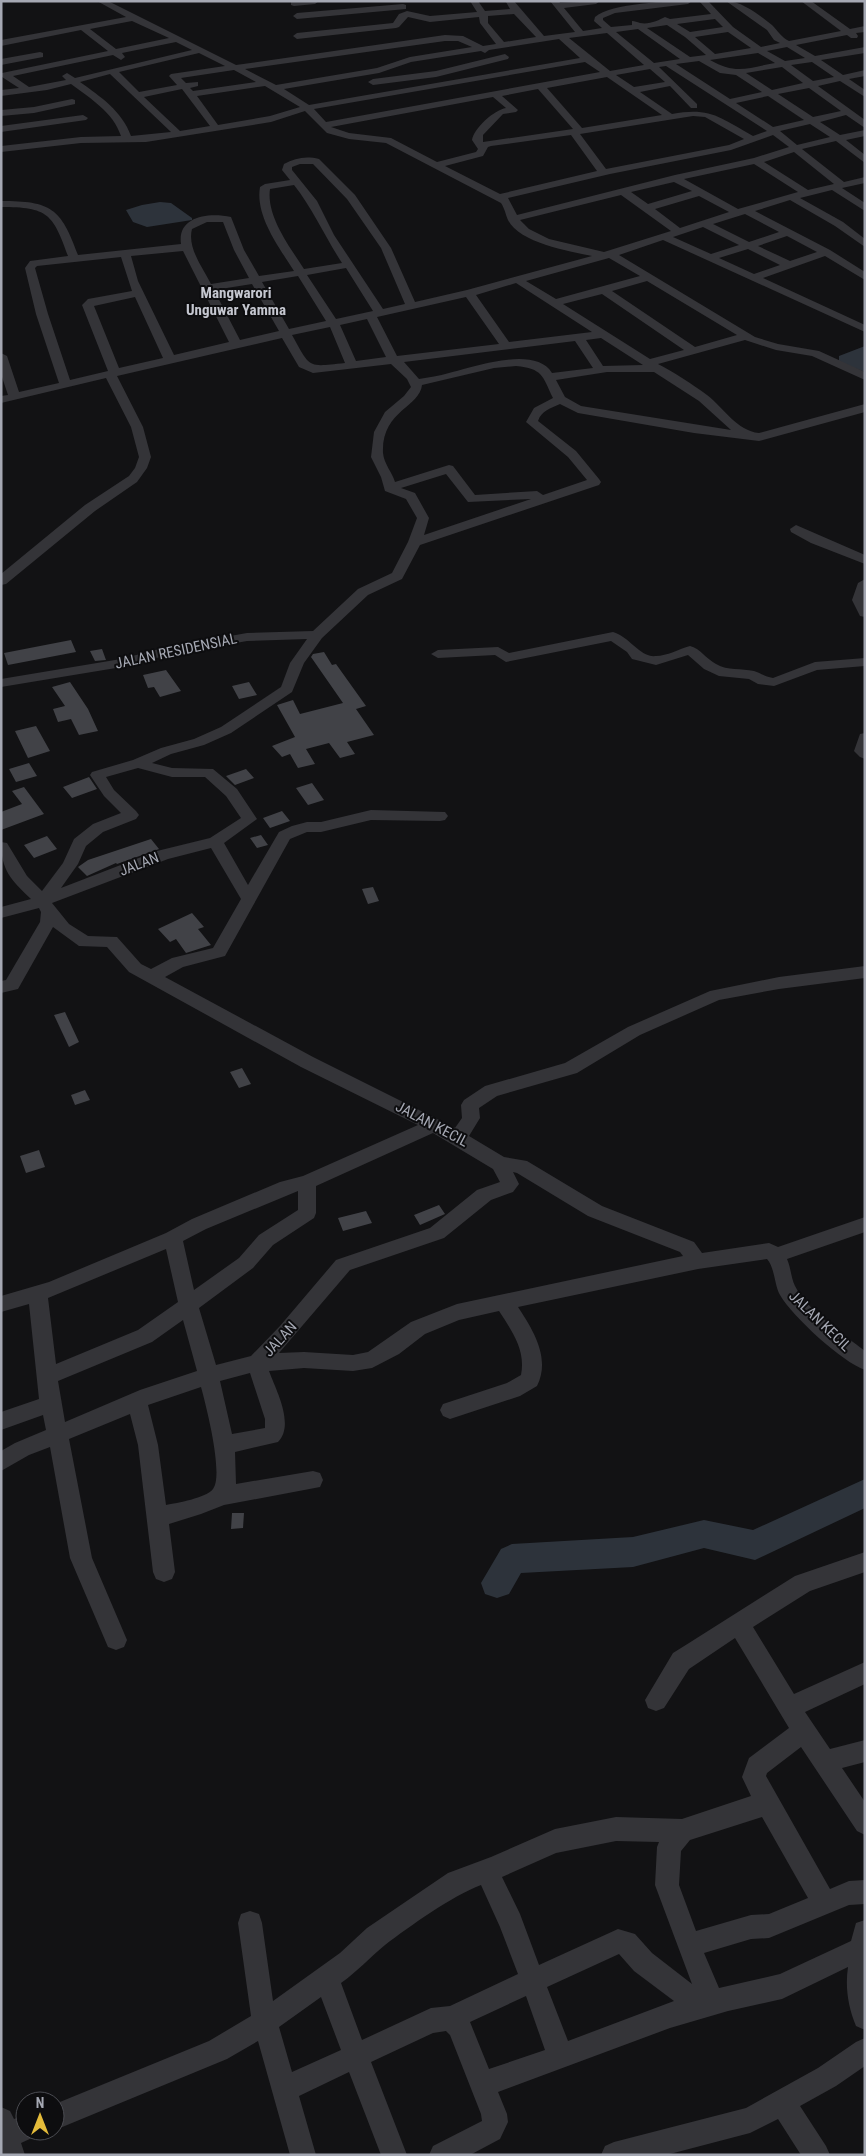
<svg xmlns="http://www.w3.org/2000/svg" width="866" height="2156" font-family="'Roboto Condensed',sans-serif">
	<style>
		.water { fill: #2d333b }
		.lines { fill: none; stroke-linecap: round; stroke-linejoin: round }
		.river { fill: #2d333b; fill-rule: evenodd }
		.building { fill: #414247 }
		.minor { fill: #343438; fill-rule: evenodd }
		.labels { text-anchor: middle; stroke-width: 4; stroke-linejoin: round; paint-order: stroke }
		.far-quarter-label { font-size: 15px; font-weight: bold; fill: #c5c7d0; stroke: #0d0d0f }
		.street-label { font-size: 15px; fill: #a5a8b3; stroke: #0d0d0f }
	</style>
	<rect width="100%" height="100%" fill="#121214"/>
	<!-- water -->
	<path class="water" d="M160 202 171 203 192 218V220L147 227 133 222 126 210 142 205Z
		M865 346V372L839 362V356Z"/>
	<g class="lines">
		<!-- river -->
		<path class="river" d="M865 1479V1508L755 1560 704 1548 633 1567 521 1573 509 1594 497 1598 485 1594 481 1583 501 1549 512 1544 633 1537 704 1520 753 1530Z"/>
	</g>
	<!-- building -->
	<path class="building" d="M71 640 76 652 8 665 4 653Z
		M102 649 106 660 95 661 90 651Z
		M324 652 332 665 336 664 366 706 356 709 374 735 347 742 355 754 340 758 329 743 306 749 315 764 298 768 290 754 282 757 272 746 295 737 277 705 293 700 300 714 343 703 311 657 313 654Z
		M166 670 181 691 160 697 154 687 148 688 143 675Z
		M70 682 88 709 98 731 79 735 71 719 58 722 53 709 65 706 52 687Z
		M249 682 257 695 239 699 232 686Z
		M36 726 50 751 28 758 15 731Z
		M29 763 37 776 16 782 9 769Z
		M246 769 254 778 235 785 226 776Z
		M89 777 97 789 72 798 63 787Z
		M312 783 324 800 308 805 296 788Z
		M24 787 44 814 1 830V812L22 804 12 791Z
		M282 811 290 821 270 828 263 818Z
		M261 835 268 845 257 848 250 838Z
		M47 836 57 849 34 858 24 845Z
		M151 839 159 849 117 864 116 863 87 876 78 867 88 860Z
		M373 887 379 901 368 904 362 889Z
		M192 913 204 927 198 929 211 945 186 953 176 939 170 942 158 929Z
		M65 1012 79 1042 69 1047 54 1015Z
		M242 1068 251 1084 239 1088 230 1072Z
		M85 1090 90 1100 75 1105 71 1095Z
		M39 1150 45 1167 26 1173 20 1156Z
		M439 1205 445 1214 420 1225 414 1215Z
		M366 1211 372 1223 343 1231 338 1218Z
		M232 1513H244L243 1528 231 1529Z"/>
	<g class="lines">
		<!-- minor -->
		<path class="minor" d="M97 1H108L236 65 445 35 463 36 483 46 496 44 480 23 479 17 430 22 408 17 399 27 396 28 297 39 293 36 297 33 393 23 399 14 407 11 430 16 477 12 470 1H478L485 11 510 9 506 2 514 1 544 36 575 32 550 1H559L560 3 600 1 596 4 564 8 583 31 602 28 594 21 595 17C611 3 670 1 692 1L688 4 615 13 603 18V20L611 27 632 25V21C635 21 637 22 640 23 649 25 659 20 665 17L670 19 711 14 699 1H708L733 27 761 47 780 43 774 40 767 30 726 1C742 1 759 15 772 25 778 31 781 37 789 41L841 31 801 1H811L850 29 865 26V32L856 33 858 36 857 38H851L847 35 796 45 815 56 865 47V53L821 60 843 75 865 70V76L849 79 865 90V97L840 81 818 86 865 120V128L846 115 820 122 840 135 865 130V136L846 140 865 155V163L836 141 802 149 844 182 865 177V183L842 188 865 203V211L832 190 800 198 843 222 865 239V247L835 226 790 200 755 211 830 250 865 272V280L825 256 763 278 865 325V332L663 240 619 255 755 337 778 344 819 351 865 372V380L812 356 776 350 745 340 658 364C674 372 692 384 707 395 724 408 737 431 759 433L865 404V412L759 441 694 433 578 413 560 404C551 408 541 411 538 421L576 451 599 479 601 482 599 485 420 545 402 579 368 595 322 638 304 663 292 692 231 733 204 745 171 754 152 763 172 768 213 769 237 789 257 819 224 843 248 885 279 832 292 826 307 822H321L371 810 445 812 448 816 445 820 440 821 371 820 321 832H307L290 839 225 956 183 967 165 977 313 1057 455 1128 462 1118 461 1105 464 1100 485 1086 565 1063 628 1027 710 991 779 977 865 966V978L779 989 719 1000 640 1035 577 1073 497 1096 479 1108 480 1118 469 1136 504 1157 527 1161 602 1206 694 1242 702 1253 769 1243 778 1247 865 1217V1232L787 1259C791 1268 791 1278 795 1286 807 1310 843 1334 865 1351V1370C842 1362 792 1316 780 1295 774 1284 775 1268 767 1259L698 1269 518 1307C533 1330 551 1358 537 1386L520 1396 450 1419 443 1416 440 1410 443 1404 507 1383 521 1375C526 1350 512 1331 499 1311L459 1320 425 1334 399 1354 372 1368 353 1371 304 1368 269 1371C276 1390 295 1425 278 1442L235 1452 236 1484 313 1471 320 1473 323 1480 320 1487 224 1505 201 1514 169 1524 175 1572 172 1579 164 1582 156 1579 153 1572 138 1445 130 1414 69 1439 92 1558 127 1640 124 1647 116 1650 108 1647 70 1558 50 1447 29 1455 1 1471V1451L15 1443 46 1430 43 1415 1 1430V1412L39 1399 29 1304 1 1312V1296L49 1282 166 1233 192 1219 280 1182 303 1176 418 1125 301 1067 129 972 107 947 79 946 53 927 18 989 1 993V981L6 980 40 922 41 912 39 908 1 918V907L31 899C11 880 1 870 1 842L7 843 27 876 42 891 63 863 74 839 93 824 121 813 104 796 90 775 92 772 133 760 161 748 194 739 221 727 281 687 290 663 307 639 247 641 164 656 122 667 1 687V679L121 659 163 648 247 633 313 631 358 589 392 573 408 542 417 518 406 499 385 491 381 477 371 457 374 432 385 412 404 396 411 387 407 379 391 364 313 373 299 367 282 338 117 376 143 427 151 457 147 468 137 482 95 511 6 584 1 585V574L85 505 129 476 135 468 139 457 131 427 106 378 1 403V396L8 395 1 374V353L7 356 19 392 59 383 36 314 25 268 30 261 68 256C53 214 48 207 1 207V201C51 201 61 208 78 255L181 244C177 216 209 212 231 217L244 250 259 276 294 271C279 247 255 216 260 187L265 184 290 180 282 170 284 164C295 158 306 156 319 159L355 195 391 248 415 302 467 290 592 256C568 251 520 243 508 220 506 216 505 209 501 203L386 143 349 139 327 133 305 111 271 122 146 142 81 143 1 152V146L81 137 121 136C113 112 91 99 71 84L47 90 1 96V90L19 88 2 77V73L108 51 81 30 1 46V40L126 17ZM514 14 536 37 504 42 488 23V16ZM715 19 723 27 690 32 677 24ZM132 21 169 38 116 49 90 29ZM667 25 685 37 706 55 690 57 647 28ZM638 29 680 59 654 63 616 32ZM728 32 751 48 715 54 695 37ZM607 33 644 65 610 71 569 38ZM559 39 580 58 309 105 284 89 379 73 411 62 481 51 485 53 489 50ZM445 41H458L472 47 410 57 377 68 276 85 245 69ZM176 42 192 50 75 78 67 73 62 76 66 80 29 87 13 76 113 55 121 60 125 57 122 53ZM787 47 805 58 785 61 767 51ZM199 53 225 66 171 74 169 76 177 85 139 92 119 72ZM758 53 775 63C747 68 736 75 710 60ZM699 61 720 73 736 75 762 92 730 99 676 64ZM585 62 600 72 326 122 314 109ZM812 62 834 77 813 81 791 65ZM666 66 767 131 753 136C720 118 711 107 672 114L640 92 670 86 691 108H697V104L659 67ZM782 67 803 83 772 90 746 73ZM650 69 665 82 634 87 616 75ZM234 70 256 82 193 91 190 88 198 86V82L186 83 181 78ZM110 74 171 132 131 136C122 111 101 97 80 82ZM607 77 662 115 582 128 547 88ZM265 86 300 107 270 116 218 125 197 96ZM809 88 841 111 813 117 778 94ZM182 89 210 126 180 131 144 97ZM538 89 573 129 483 142V135L503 114 516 112 518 110 502 96ZM768 96 804 120 773 127 736 103ZM493 97 506 108C494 110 474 128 472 140L478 149 476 152 437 162 391 138 349 133 331 127ZM693 116 705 117 744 139 729 145 606 169 580 134ZM810 124 830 137 797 145 780 131ZM571 135 597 171 500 194 445 166 483 156 488 147 491 146ZM773 135 789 147 754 158 675 175 517 215 508 198 610 174 731 150ZM794 152 834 184 808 190 764 162ZM300 164H313L347 199 381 248 405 304 383 309 334 235 317 201 292 170V167ZM754 164 798 192 738 209 684 179ZM674 182 692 191 648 204 631 192ZM294 185C313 209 325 237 342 263L304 269C290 247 266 216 270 189ZM621 195 671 231 604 252 549 239 529 229 520 220ZM699 196 729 212 680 228 655 209ZM745 214 779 232 749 242 713 224ZM207 222H223L234 250 249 278 211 284C203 268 187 248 192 229ZM703 227 739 245 711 254 673 237ZM787 236 817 252 790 261 758 246ZM748 249 780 265 754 274 719 258ZM183 251 229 342 174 355 138 281 131 256ZM121 257 132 291 88 299 82 305 108 371 70 380 48 314 35 268 37 266ZM609 258 640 276 556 299 526 281ZM346 268 373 311 336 319 307 275ZM298 276 326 321 289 329 262 282ZM647 281 737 335 695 347 612 291ZM516 283 592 332 509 342 476 295ZM252 284 279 331 240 340 214 290ZM602 294 684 350 650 359 563 304ZM135 297 163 358 119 368 94 306ZM466 297 499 344 397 356 377 317ZM367 319 386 357 356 361 340 325ZM330 327 345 363C307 367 311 369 292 335ZM601 338 643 365 603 366 586 340ZM575 341 593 368 552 373C535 345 474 367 449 373 439 376 429 377 419 379L404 362ZM516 366C543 369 542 375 553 398L534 408 526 422 568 457 587 480 543 495 537 491 475 495 453 466 449 465 395 482C392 472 384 464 383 453 381 411 420 407 422 385L494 368ZM607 372H654L699 401 731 430 581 406 565 397 556 380ZM446 474 468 502 531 499 424 535 429 518 415 493 401 488ZM138 768 172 777H205L226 796 241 818 210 838 157 851 61 888 78 864 86 846 103 832 136 819 139 815 136 811 114 790 106 777ZM211 848 241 899 213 948 172 958 151 969 141 964 117 937 88 936 69 924 52 903 168 859ZM433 1133 493 1169 500 1182 477 1190 430 1228 336 1260 280 1326 251 1356 216 1365 199 1308 253 1268 273 1245 314 1218 316 1213V1186ZM513 1172 517 1173 588 1216 680 1252 683 1256 457 1304 411 1322 368 1352 353 1355 304 1352 279 1353 350 1270 444 1238 491 1200 513 1192 519 1184ZM298 1191V1210L259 1235 239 1258 194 1290 183 1241 206 1229ZM166 1249 178 1302 138 1330 56 1364 48 1298ZM183 1320 197 1371 140 1390 65 1422 58 1381 152 1342ZM250 1373 265 1419V1428L232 1434 220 1381ZM201 1387C206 1405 224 1475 213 1489 206 1498 177 1503 166 1505L158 1445 148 1405Z
			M291 1H319L315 4 294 6 291 5Z
			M403 4 406 5V9L297 19 293 16 297 13Z
			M40 52 43 53V57L1 65V59Z
			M505 54 509 57 508 59 436 77 373 85 368 82 373 79 436 71Z
			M72 99 75 100V104L34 113 1 116V110L34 107Z
			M83 115 88 118 86 120 1 132V126Z
			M796 525 865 555V564L811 543 791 532 790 529Z
			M865 579V617L860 616 852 600 858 583Z
			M613 632C629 636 640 658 656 656 667 656 679 649 690 646 700 648 706 659 716 664 728 671 741 668 754 671 761 673 765 677 773 678L815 662 865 658V666L817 670 774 686 758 684 749 679 719 676 704 669 688 655 656 665 632 659 627 652 611 641 506 662 495 655 438 658 431 654 438 650 498 647 509 653Z
			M865 733V759L860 757 854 751 860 734Z
			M865 1552V1572L810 1591 753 1627 794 1694 865 1662V1684L805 1712 830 1749 865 1740V1762L842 1768 865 1802V1835L857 1831 801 1747 767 1773 766 1776 830 1889 849 1881 865 1880V1904L849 1905 769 1938 751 1939 704 1953 719 1988 780 1974 851 1941 856 1923 865 1920V2030L856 2026C848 2007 845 1987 848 1967L782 1999 728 2011 670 2028 498 2092 507 2114 508 2122 500 2139 470 2155H429L433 2146 482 2121 481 2114 450 2035 446 2031 433 2033 371 2062 407 2155H381L349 2072 299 2096 316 2155H290L258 2041 227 2059 55 2130V2104L209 2041 251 2016 238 1923 241 1914 250 1911 259 1914 262 1923 273 2001 340 1953 367 1928 448 1873 491 1857 555 1829 616 1817 682 1819 751 1796 742 1777 749 1758 789 1728 735 1638 689 1669 664 1708 656 1711 648 1708 645 1700 673 1653 689 1643 795 1576ZM762 1817 808 1898 769 1914 751 1915 696 1931 679 1885 681 1851 690 1840ZM616 1841 659 1842 657 1847 655 1885 692 1984 652 1953 635 1934 618 1929 539 1965 520 1914 502 1877 556 1853ZM481 1885 500 1927 518 1974 450 2006 431 2008 362 2040 341 1983C357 1972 370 1957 385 1945 410 1926 452 1896 481 1885ZM619 1954 634 1971 674 2001 568 2041 547 1987ZM526 1996 545 2050 489 2069 470 2022ZM321 1997 341 2050 292 2072 279 2027Z
			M865 2038V2066L836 2086 800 2106 826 2146 830 2155H801L778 2119 750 2133 666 2155H601L605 2146 614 2142 746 2108 818 2068 856 2042Z
			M1 2107 10 2111 14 2119 25 2115V2131H37L34 2137 21 2143 25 2155H1Z"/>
	</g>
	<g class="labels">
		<!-- far-quarter labels -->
		<g class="far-quarter-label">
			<text x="236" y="298">Mangwarori<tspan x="236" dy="17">Unguwar Yamma</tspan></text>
		</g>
		<!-- street labels -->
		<g class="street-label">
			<text transform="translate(176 651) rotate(-12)" y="5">JALAN RESIDENSIAL</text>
			<text transform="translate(139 864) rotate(-21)" y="5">JALAN</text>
			<text transform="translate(432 1124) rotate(28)" y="5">JALAN KECIL</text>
			<text transform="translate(820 1321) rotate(44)" y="5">JALAN KECIL</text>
			<text transform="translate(280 1339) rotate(-47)" y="5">JALAN</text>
		</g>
	</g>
	<!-- border -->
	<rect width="866" height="2156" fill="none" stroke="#a5a8b3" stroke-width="5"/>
	<!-- north arrow -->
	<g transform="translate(40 2116)"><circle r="24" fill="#0d0d0f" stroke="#4a4b51"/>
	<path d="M0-4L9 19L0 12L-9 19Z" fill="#e4bb3a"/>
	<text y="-8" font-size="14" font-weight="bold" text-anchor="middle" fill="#a5a8b3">N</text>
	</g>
</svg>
